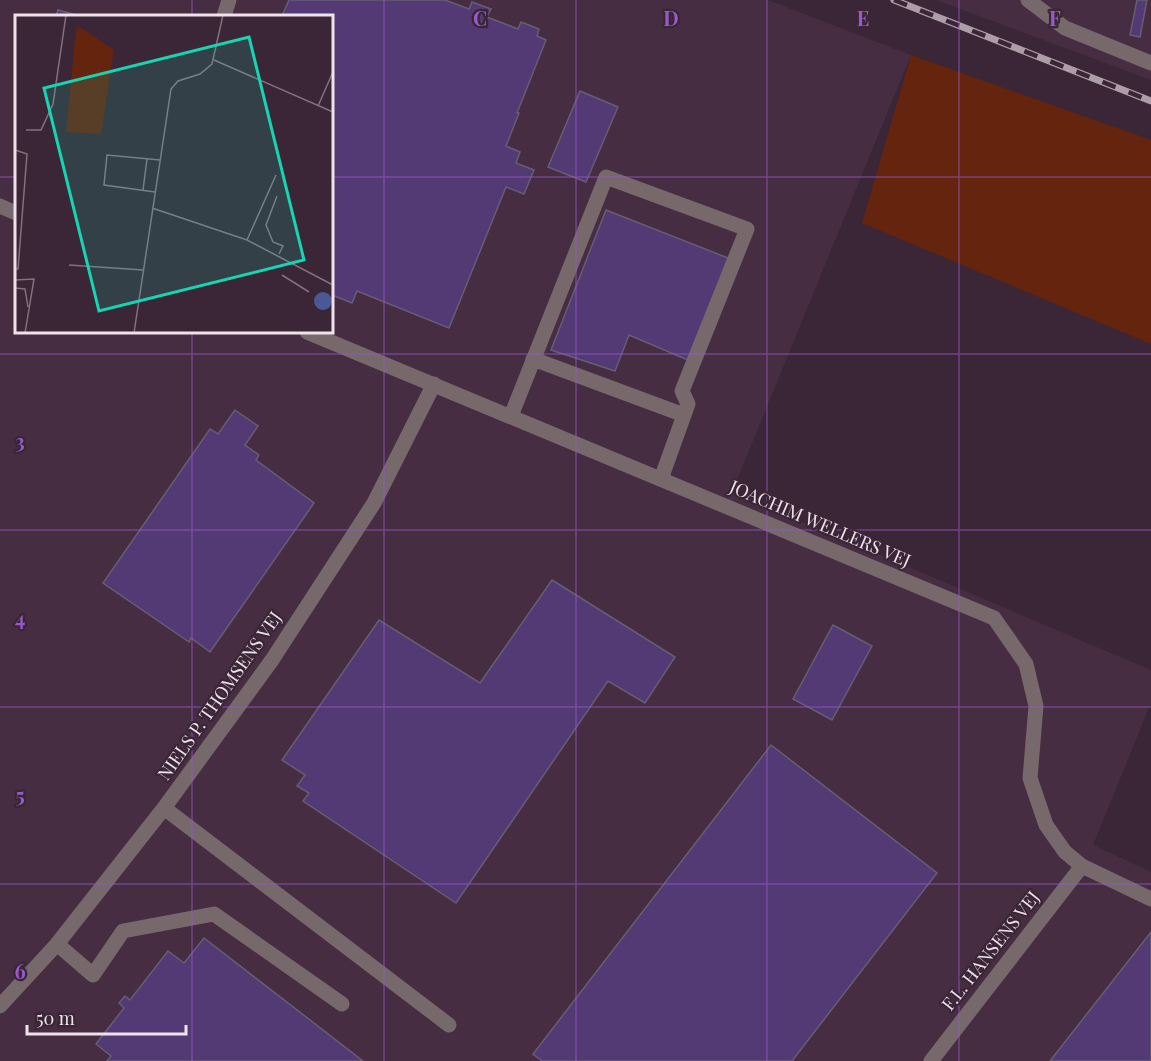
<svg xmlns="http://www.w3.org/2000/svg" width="1151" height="1061" font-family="'Playfair Display',serif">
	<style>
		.built { fill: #472d41; fill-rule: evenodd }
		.green { fill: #64240d }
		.building { fill: #543a74; stroke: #665d75; stroke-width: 1.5 }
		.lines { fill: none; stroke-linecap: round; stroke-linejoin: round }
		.minor { stroke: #76686b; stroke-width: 15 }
		.rail-casing { stroke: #ad9da9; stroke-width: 7 }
		.rail { stroke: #3a2636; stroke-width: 4.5; stroke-dasharray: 14; stroke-linecap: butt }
		.grid { fill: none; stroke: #985aca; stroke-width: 1.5; stroke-opacity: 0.55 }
		.labels { text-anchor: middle; stroke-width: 4.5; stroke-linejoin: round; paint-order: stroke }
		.street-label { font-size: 18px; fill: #f0e2ec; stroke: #3a2636 }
		.inset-road { fill: none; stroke: #83717f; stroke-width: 1.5 }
		.view { fill: #16d5b3; fill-opacity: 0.15; stroke: #16d5b3; stroke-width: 3 }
		.inset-edge { fill: none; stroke: #f0e2ec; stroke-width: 3 }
		.grid-label { font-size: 20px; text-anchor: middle; font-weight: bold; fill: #985aca; stroke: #3a2636; stroke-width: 4.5; stroke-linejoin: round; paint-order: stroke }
	</style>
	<rect width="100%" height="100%" fill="#3a2636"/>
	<!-- built -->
	<path class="built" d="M0 0H768L911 55 732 492 1151 670V703L1093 845 1151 872V1061H0ZM16 16H332V332H16Z
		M936 0H1151V80Z"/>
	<!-- green -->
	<path class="green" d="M911 55 1151 140V344L862 223Z"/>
	<!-- building -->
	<path class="building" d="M289 0H445L469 9 472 2 491 9 487 17 518 29 521 22 539 29 537 36 546 40 517 113H519L506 146 520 152 516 163 534 170 524 194 506 187 449 328 357 291 352 303 332 295V16H282Z
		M1137 0H1147L1140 37 1130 35Z
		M58 10 80 16H56Z
		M580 91 618 107 586 182 548 167Z
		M606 210 728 258 690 361 629 335 615 371 551 350Z
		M235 410 258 426 245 445 259 455 256 460 314 503 210 652 191 638 189 642 103 583 210 429 218 434Z
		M552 580 675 657 645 703 608 681 456 903 303 801 309 793 297 786 305 775 282 760 379 620 480 683Z
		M833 625 872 646 832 720 793 699Z
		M771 745 937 873 792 1061H542L533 1054Z
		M1151 932V1061H1050Z
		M204 938 363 1061H107L111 1056 96 1044 124 1008 119 1003 125 996 130 1000 168 951 184 963Z"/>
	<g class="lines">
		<!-- minor -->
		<path class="minor" d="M1028 0 1065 28 1151 63
			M224 16 229 0
			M0 206 16 213
			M307 332 994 618 1026 664 1036 706 1030 778 1046 825 1065 852 1082 866 1151 899
			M533 359 684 415
			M511 416 606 177 747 229 682 391 688 404 661 479
			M164 808 449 1025
			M57 944 93 975 123 931 214 914 342 1004
			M0 1006 57 944 164 808 272 660 374 503 434 384
			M931 1061 1082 866"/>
		<defs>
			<path id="rail" d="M894 0 1151 101"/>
		</defs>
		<!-- rail casing -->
		<use href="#rail" class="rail-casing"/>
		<!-- rail -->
		<use href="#rail" class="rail"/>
	</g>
	<!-- grid -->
	<path class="grid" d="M192 0V16M384 0V1061M576 0V1061M767 0V1061M959 0V1061M0 177H16M332 177H1151M192 332V1061M0 354H1151M0 530H1151M0 707H1151M0 884H1151"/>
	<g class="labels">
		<!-- street labels -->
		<g class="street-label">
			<text transform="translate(820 524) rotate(23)" y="6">JOACHIM WELLERS VEJ</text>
			<text transform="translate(220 696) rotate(-55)" y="6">NIELS P. THOMSENS VEJ</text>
			<text transform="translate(991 951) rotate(-52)" y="6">F.L. HANSENS VEJ</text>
		</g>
	</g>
	<!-- overview -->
	<g transform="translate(15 15)">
		<rect width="318" height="318" fill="#3a2636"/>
		<path d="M65 12 99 35 86 119 51 117 61 14Z" fill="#64240d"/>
		<path d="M299 286a9 9 0 1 1 18 0a9 9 0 1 1-18 0Z" fill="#495995"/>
		<path class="inset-road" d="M199 45 318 97M303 91 318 57M11 115H26L38 89 51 0M0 135 12 139 3 254H0M128 175 132 144M140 177 89 170 92 140 145 145M262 181 251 210 258 227 268 231 264 239M137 193 232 225 318 270M232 225 261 160M54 250 128 255M267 260 294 277M0 265 19 264 10 318M0 273 10 274 13 292M119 318 156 74 163 66 185 59 197 49 208 0"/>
		<path class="view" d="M234 22 289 245 84 296 29 73Z"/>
		<rect width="318" height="318" class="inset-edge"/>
	</g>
	<g class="grid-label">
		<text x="480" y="26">C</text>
		<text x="671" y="26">D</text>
		<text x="863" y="26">E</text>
		<text x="1055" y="26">F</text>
		<text x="20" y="449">3</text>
		<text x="20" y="626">4</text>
		<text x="20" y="803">5</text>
		<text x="20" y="979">6</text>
	</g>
	<!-- scale -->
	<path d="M27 1025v9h159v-9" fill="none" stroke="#f0e2ec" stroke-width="3"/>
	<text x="36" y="1025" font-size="18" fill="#f0e2ec" stroke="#3a2636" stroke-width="4.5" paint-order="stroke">50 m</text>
</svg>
